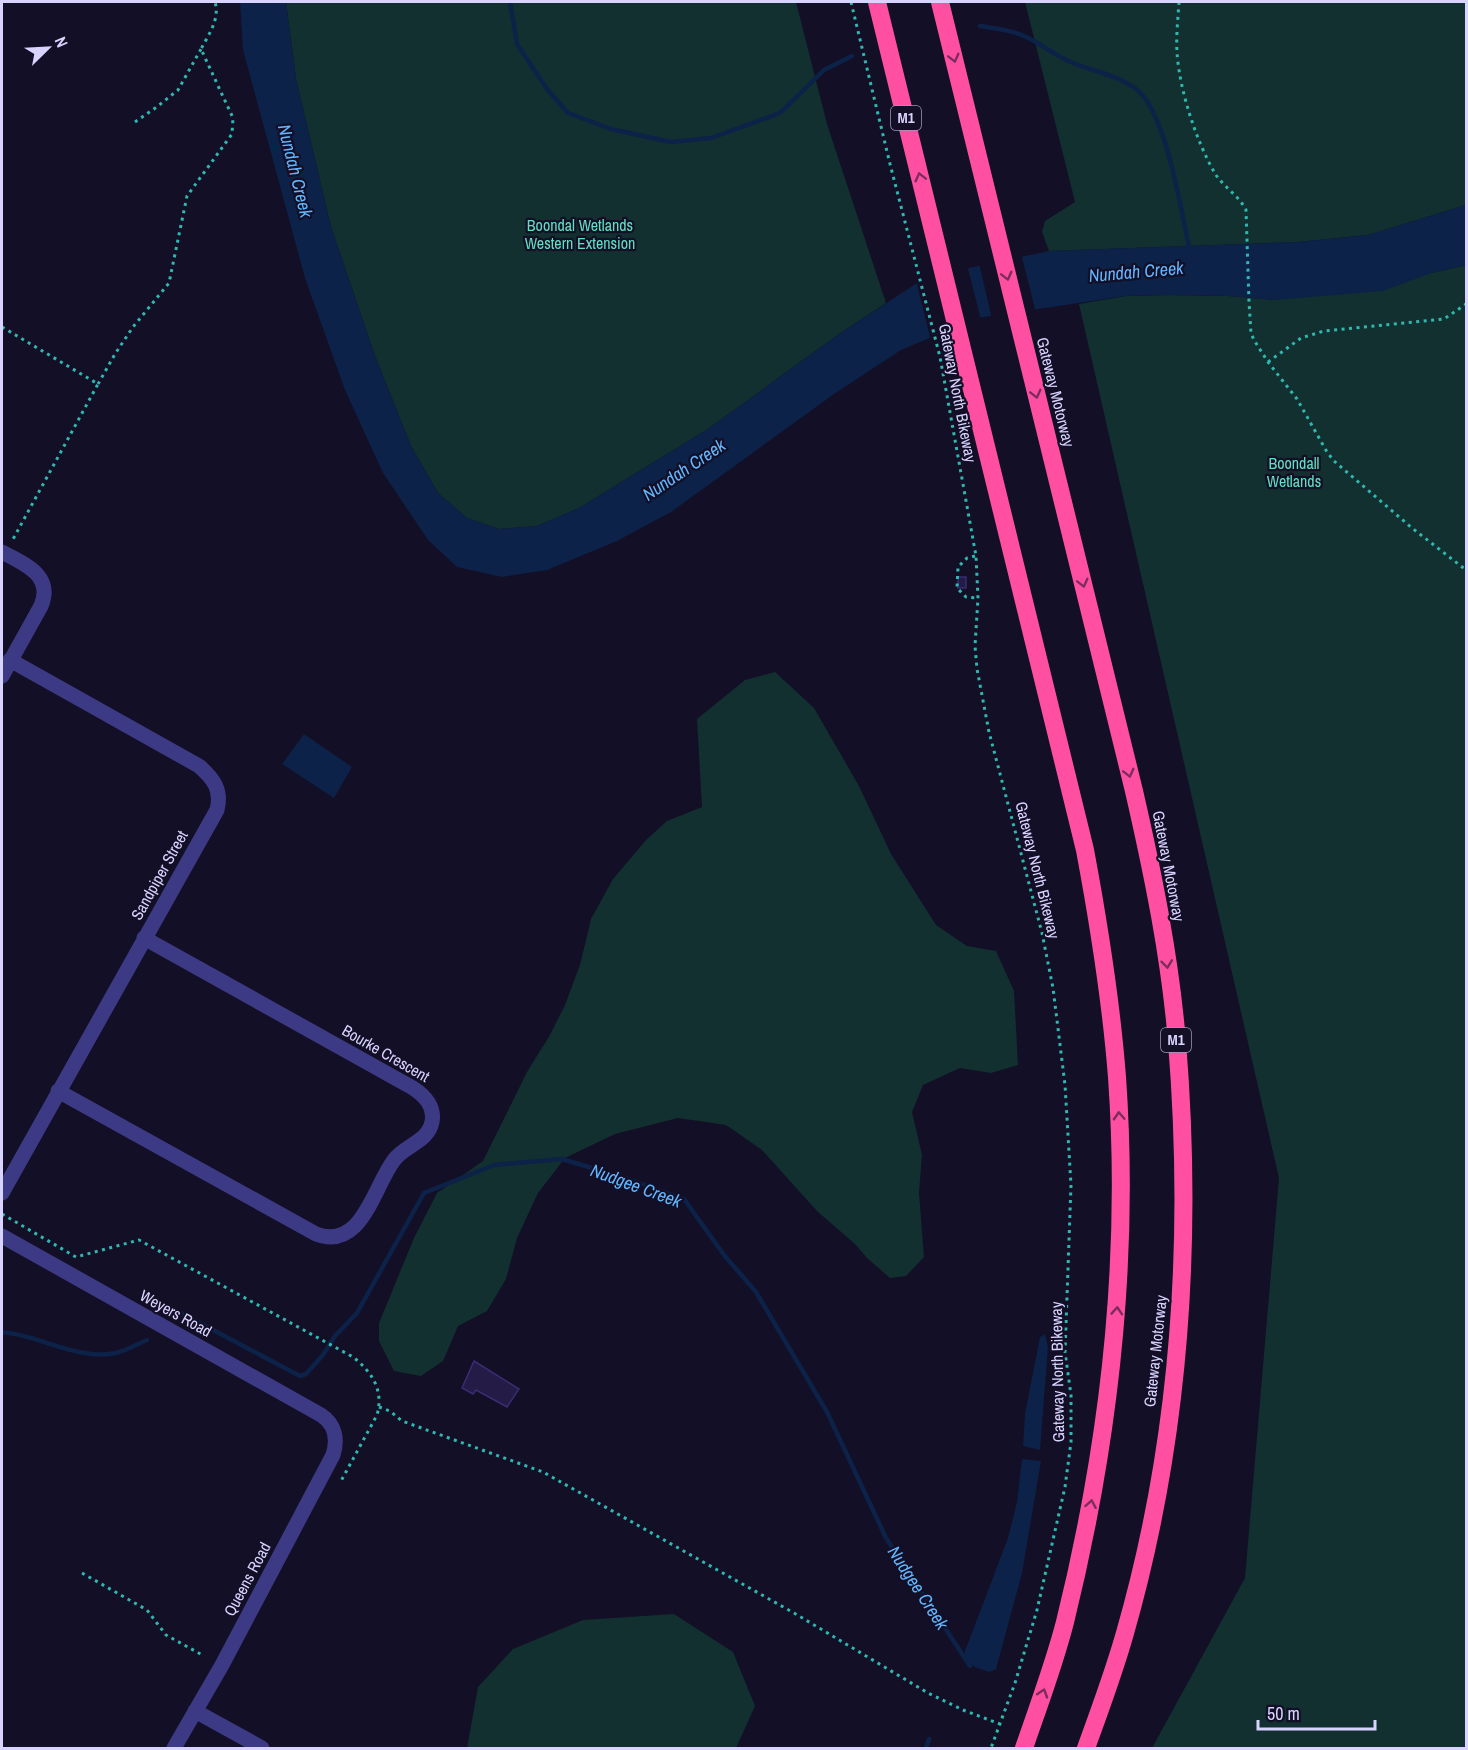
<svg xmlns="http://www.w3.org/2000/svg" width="1468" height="1750" font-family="'Archivo Narrow',sans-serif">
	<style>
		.green { fill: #12302f }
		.water { fill: #0c2248 }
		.pier { fill: #130f26 }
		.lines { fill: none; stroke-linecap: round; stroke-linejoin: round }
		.stream { stroke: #0c2248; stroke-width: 4.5 }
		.building { fill: #241b47; stroke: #3b2d73; stroke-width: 1.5 }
		.path { stroke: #2fb8b0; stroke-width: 3; stroke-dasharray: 3 4.5; stroke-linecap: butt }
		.minor { stroke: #3d3a85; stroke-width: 15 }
		.motorway { stroke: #ff4fa3; stroke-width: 18 }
		.oneway { stroke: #7d2c5e }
		.labels { text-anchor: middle; stroke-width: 4.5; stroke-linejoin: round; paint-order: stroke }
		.shield { fill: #130f26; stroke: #9e99be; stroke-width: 1.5 }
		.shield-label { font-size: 15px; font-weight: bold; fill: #d9d4ff }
		.park-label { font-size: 16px; fill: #5fe0c0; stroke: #130f26 }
		.street-label { font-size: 16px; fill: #d9d4ff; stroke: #130f26 }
		.water-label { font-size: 18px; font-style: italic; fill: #62b6ff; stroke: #130f26 }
	</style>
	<rect width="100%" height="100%" fill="#130f26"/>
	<!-- green -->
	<path class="green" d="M286 2H796L827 124 886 303 839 334 708 429 579 508 537 526 499 529 467 518 438 493 411 446 375 356 331 227 296 79Z
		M1025 2H1466V205L1368 235 1298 242 1049 251 1042 232 1045 221 1075 202Z
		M1466 265V1748H1152L1245 1578 1279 1178 1079 304 1126 296 1169 295 1229 296 1274 300 1431 273Z
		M775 672 814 708 859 786 891 854 936 925 967 946 996 951 1014 991 1018 1065 991 1073 960 1068 923 1085 912 1112 922 1155 919 1193 924 1257 906 1276 890 1278 867 1258 856 1245 817 1211 762 1150 726 1125 678 1118 615 1134 565 1158 538 1193 517 1238 506 1279 487 1311 458 1326 443 1361 421 1376 394 1371 379 1341V1323L414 1238 437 1193 483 1161 527 1072 550 1035 565 1005 580 965 591 919 613 879 646 840 667 821 702 807 697 719 745 680Z
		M674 1614 733 1652 755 1706 736 1748H467L478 1687 513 1649 583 1620Z"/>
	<!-- water -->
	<path class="water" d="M240 2H286L296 79 331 227 375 356 411 446 438 493 467 518 499 529 537 526 579 508 708 429 839 334 917 283 941 274 1049 251 1298 242 1368 235 1466 205V265L1431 273 1383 291 1274 300 1229 296 1169 295 1126 296 977 318 901 350 834 394 671 512 617 541 547 570 502 577 457 567 428 540 383 473 345 390 305 278 243 50Z
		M304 734 352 767 334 798 282 764Z
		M1045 1334 1048 1347 1040 1450 1023 1446 1025 1414 1040 1337Z
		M1022 1459 1041 1461 1022 1573 996 1669 989 1672C977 1667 963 1666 965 1651L1008 1538 1017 1502Z"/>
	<!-- pier -->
	<path class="pier" d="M1021 254 1036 313 992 319 979 263Z
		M967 265 981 320 931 341 916 280 940 271Z"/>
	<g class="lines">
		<!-- stream -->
		<path class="stream" d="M510 2 517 44 547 89 568 113 611 129 671 142 711 138 780 113 824 70 852 56
			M980 26C992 28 1005 29 1016 33 1036 39 1053 55 1073 63 1093 71 1117 75 1136 89 1167 112 1181 213 1190 251
			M166 1305 300 1376 306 1374 323 1355 335 1336 357 1313 424 1193 494 1165 562 1159 625 1178 684 1199 724 1255 756 1292 827 1412 886 1538 970 1666
			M2 1332C40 1335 77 1361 116 1353 126 1351 137 1344 147 1340
			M926 1748 929 1739"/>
	</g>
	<!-- building -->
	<path class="building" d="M958 577H966V588H958Z
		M474 1361 519 1389 507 1407 476 1390 473 1394 462 1388Z"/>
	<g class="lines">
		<!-- path -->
		<path class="path" d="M851 2 890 164 940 357 976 556 978 598 975 646 977 669 989 732 1042 933 1053 988 1065 1085 1071 1185 1065 1352 1071 1395V1442L1065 1487 1037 1610 1015 1683 991 1748
			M1179 2C1178 18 1176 36 1177 52 1179 89 1197 144 1216 175 1225 188 1239 196 1246 210L1249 302 1251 333 1254 340 1268 362 1297 399 1327 452 1334 461 1412 528 1466 570
			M135 122 158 106 178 90 201 49
			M2 327 98 384 12 541
			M1268 362 1301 338 1324 331 1444 319 1466 304
			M98 384 115 354 133 327 169 283 187 196 232 134 233 118 201 49C209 34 220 19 215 2
			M975 556 967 558 958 567 957 588 966 597 978 598
			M2 1214 76 1257 139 1240 353 1357C372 1372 384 1390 377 1415L341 1481
			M379 1407 390 1411 402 1421 543 1472 794 1613 928 1693 963 1710 1000 1724
			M82 1573 147 1610 166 1635 204 1656"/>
		<!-- minor -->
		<path class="minor" d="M2 552C24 564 54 575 41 606L2 676
			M58 1091 316 1234C362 1251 373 1188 394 1160 405 1145 428 1142 432 1122 435 1106 425 1096 413 1088L144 938
			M2 1193 217 810C222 790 214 779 199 766L10 660
			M2 1236 321 1415C335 1424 338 1439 333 1455L222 1665 174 1748
			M195 1711 262 1748"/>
		<!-- motorway -->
		<path class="motorway" d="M877 2 1085 850C1099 925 1111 1000 1117 1077 1130 1260 1109 1444 1065 1622 1054 1665 1038 1707 1024 1748
			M940 2 1134 791C1153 874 1170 957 1177 1042 1193 1239 1180 1441 1125 1633 1114 1672 1100 1710 1086 1748"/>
	</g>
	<!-- one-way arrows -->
	<defs><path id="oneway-chevron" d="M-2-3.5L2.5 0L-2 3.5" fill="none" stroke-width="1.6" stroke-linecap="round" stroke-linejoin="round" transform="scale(1.5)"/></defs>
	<g class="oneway">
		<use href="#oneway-chevron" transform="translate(954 58) rotate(76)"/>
		<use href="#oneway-chevron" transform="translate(920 177) rotate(-104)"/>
		<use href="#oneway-chevron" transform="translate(1007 276) rotate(76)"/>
		<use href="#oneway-chevron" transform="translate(1036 394) rotate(76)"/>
		<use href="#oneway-chevron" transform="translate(1083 583) rotate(76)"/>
		<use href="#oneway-chevron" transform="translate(1129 773) rotate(76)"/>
		<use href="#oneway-chevron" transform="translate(1167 964) rotate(83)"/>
		<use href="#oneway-chevron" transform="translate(1119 1116) rotate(-93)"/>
		<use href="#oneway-chevron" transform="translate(1117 1311) rotate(-86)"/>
		<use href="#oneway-chevron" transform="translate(1091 1504) rotate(-80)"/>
		<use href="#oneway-chevron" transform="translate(1043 1693) rotate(-72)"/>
	</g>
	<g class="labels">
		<!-- shield labels -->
		<g class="shield">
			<rect x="891" y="106" width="30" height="24" rx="4.5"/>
			<rect x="1161" y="1028" width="30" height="24" rx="4.5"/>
		</g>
		<g class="shield-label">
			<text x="906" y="123">M1</text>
			<text x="1176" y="1045">M1</text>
		</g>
		<!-- park labels -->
		<g class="park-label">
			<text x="580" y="231">Boondal Wetlands<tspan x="580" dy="18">Western Extension</tspan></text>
			<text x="1294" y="469">Boondall<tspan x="1294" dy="18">Wetlands</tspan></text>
		</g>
		<!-- street labels -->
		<g class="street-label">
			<text transform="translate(1056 392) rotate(76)" y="6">Gateway Motorway</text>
			<text transform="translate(958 393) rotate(79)" y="6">Gateway North Bikeway</text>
			<text transform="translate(1169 866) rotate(79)" y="6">Gateway Motorway</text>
			<text transform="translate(1038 870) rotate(76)" y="6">Gateway North Bikeway</text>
			<text transform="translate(159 875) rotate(-61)" y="6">Sandpiper Street</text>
			<text transform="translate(386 1053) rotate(30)" y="6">Bourke Crescent</text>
			<text transform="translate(176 1313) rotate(29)" y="6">Weyers Road</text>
			<text transform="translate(1155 1351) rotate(-84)" y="6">Gateway Motorway</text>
			<text transform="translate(1057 1372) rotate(-91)" y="6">Gateway North Bikeway</text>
			<text transform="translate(247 1579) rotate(-62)" y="6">Queens Road</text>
		</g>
		<!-- water labels -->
		<g class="water-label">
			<text transform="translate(295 171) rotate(76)" y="6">Nundah Creek</text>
			<text transform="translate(1136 272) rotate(-5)" y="6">Nundah Creek</text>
			<text transform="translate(684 470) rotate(-34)" y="6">Nundah Creek</text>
			<text transform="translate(636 1186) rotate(20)" y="6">Nudgee Creek</text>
			<text transform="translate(918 1588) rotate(57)" y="6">Nudgee Creek</text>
		</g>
	</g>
	<!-- border -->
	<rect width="1468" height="1750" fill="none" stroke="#d9d4ff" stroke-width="6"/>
	<!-- north arrow -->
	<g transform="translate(48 48) rotate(66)" stroke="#130f26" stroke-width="4.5" paint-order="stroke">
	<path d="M0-4.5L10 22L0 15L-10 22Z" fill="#d9d4ff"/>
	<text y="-9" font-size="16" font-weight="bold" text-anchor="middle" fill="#d9d4ff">N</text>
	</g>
	<!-- scale -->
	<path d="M1258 1720v9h117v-9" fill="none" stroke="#d9d4ff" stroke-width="3"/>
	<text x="1267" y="1720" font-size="18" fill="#d9d4ff" stroke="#130f26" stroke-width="4.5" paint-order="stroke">50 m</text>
</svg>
